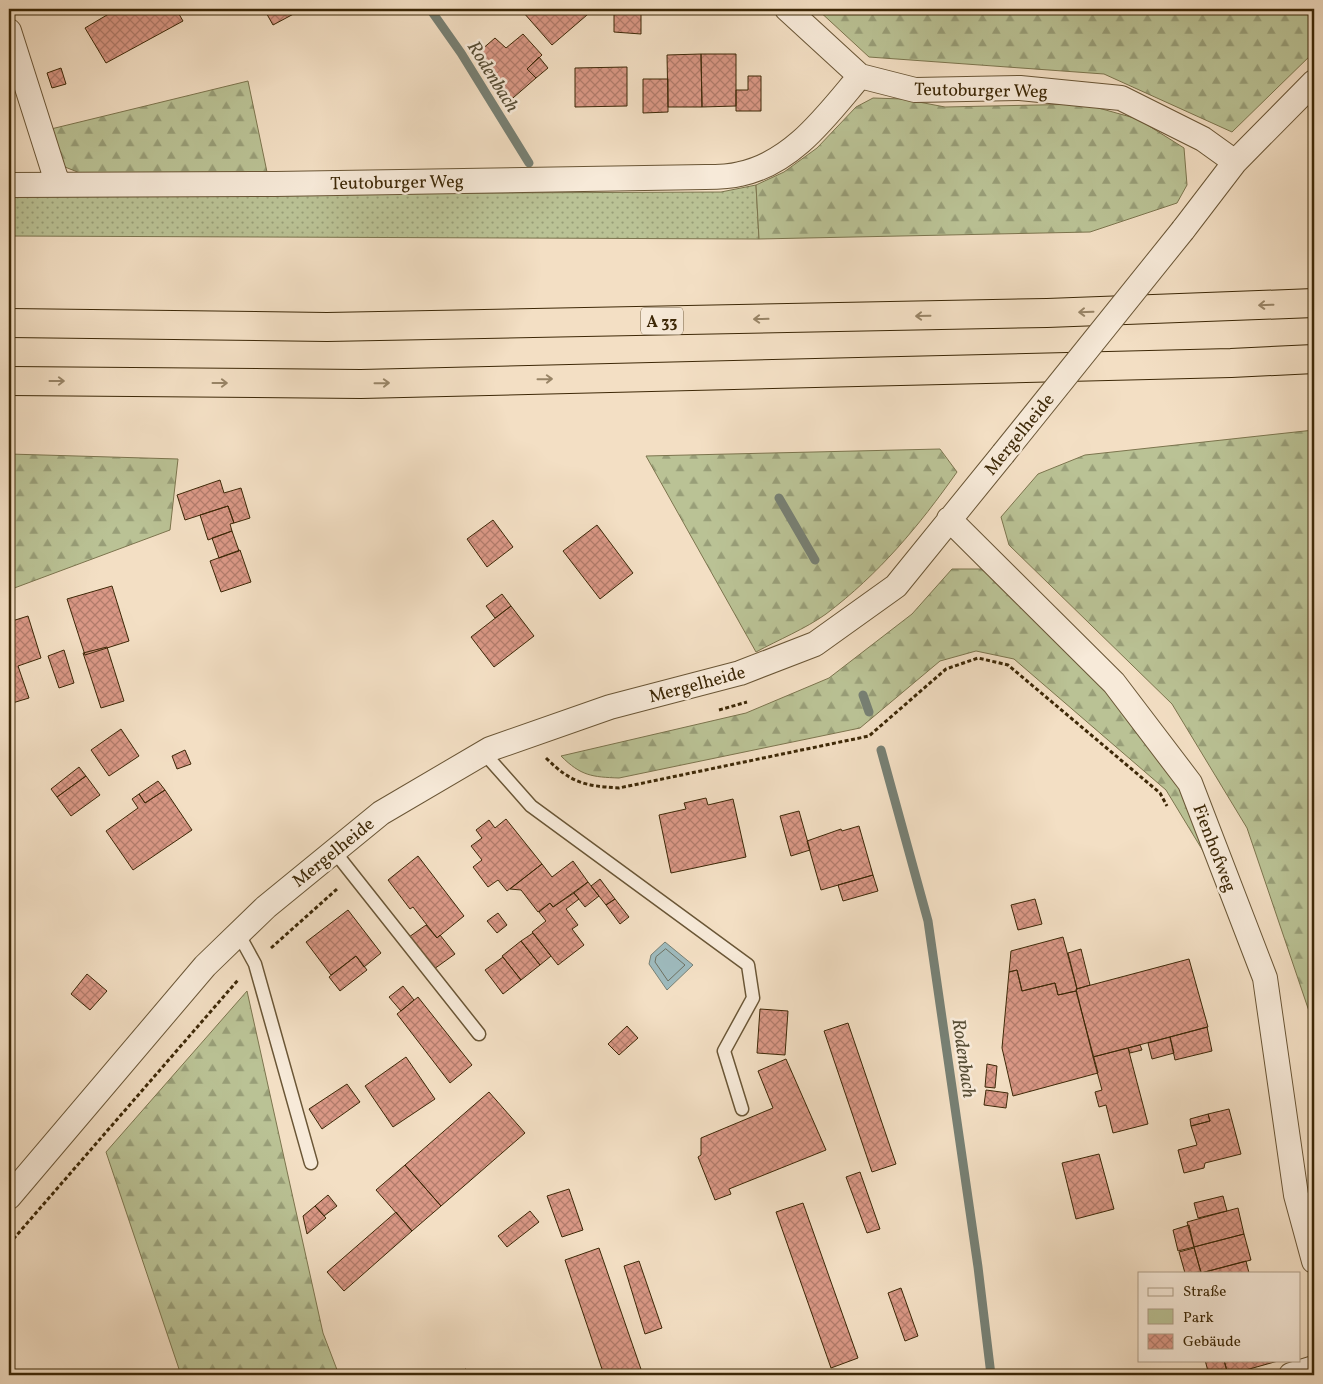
<svg xmlns="http://www.w3.org/2000/svg" width="1323" height="1384" font-family="Vollkorn,serif">
	<style>
		.green { fill: url(#green-dots); stroke: #7c754e }
		.forest { fill: url(#forest-firs); stroke: #7c754e }
		.water { fill: #9ebabd; stroke: #778074 }
		.lines { fill: none; stroke-linecap: round; stroke-linejoin: round }
		.shore { stroke: #6e7162; stroke-width: 1 }
		.stream { stroke: #778074; stroke-width: 9 }
		.building { fill: url(#building-cross-hatch); stroke: #3d2807 }
		.lane-casing { stroke: #6a5636; stroke-width: 15 }
		.street-casing { stroke: #6a5636; stroke-width: 26 }
		.highway-casing { stroke: #3d2807; stroke-width: 30 }
		.path { stroke: #3d2807; stroke-width: 3; stroke-dasharray: 4 2.5; stroke-linecap: butt }
		.lane { stroke: #f7ead9; stroke-width: 12 }
		.street { stroke: #f7ead9; stroke-width: 24 }
		.highway { stroke: #f3dfc4; stroke-width: 28 }
		.street-bridge-casing { stroke: #6a5636; stroke-width: 26; stroke-linecap: butt }
		.street-bridge { stroke: #f7ead9; stroke-width: 24 }
		.oneway { stroke: #988466 }
		.labels { text-anchor: middle; stroke-width: 5; stroke-linejoin: round; paint-order: stroke }
		.shield { fill: #f7ead9; stroke: #756246; stroke-width: 1 }
		.shield-label { font-size: 16px; font-weight: bold; fill: #3d2807 }
		.street-label { font-size: 18px; fill: #3d2807; stroke: #f7ead9 }
		.water-label { font-size: 19px; font-style: italic; fill: #554c34; stroke: #f7ead9 }
	</style>
	<defs>
		<pattern id="green-dots" width="8" height="8" patternUnits="userSpaceOnUse" patternTransform="scale(1.25)"><rect width="8" height="8" fill="#bac295"/><path d="M2 2h.1M6 6h.1" fill="none" stroke="#989e78" stroke-width="1.8" stroke-linecap="round"/></pattern>
		<pattern id="forest-firs" width="22" height="20" patternUnits="userSpaceOnUse" patternTransform="scale(1.25)"><rect width="22" height="20" fill="#bac295"/><path d="M5 1l3.5 6h-7zM16 11l3.5 6h-7z" fill="#989e78"/></pattern>
		<pattern id="building-cross-hatch" width="8" height="8" patternUnits="userSpaceOnUse" patternTransform="scale(1.25)"><rect width="8" height="8" fill="#da9886"/><path d="M0 0l8 8M0 8l8-8" fill="none" stroke="#b27c6c"/></pattern>
	</defs>
	<rect width="100%" height="100%" fill="#f3dfc4"/>
	<filter id="stains"><feTurbulence type="fractalNoise" baseFrequency=".004" numOctaves="4"/><feColorMatrix values="0 0 0 0 .2 0 0 0 0 .09 0 0 0 0 .02 0 0 0 .5 -.17"/></filter>
	<radialGradient id="worn" r=".72"><stop offset=".6" stop-color="#630" stop-opacity="0"/><stop offset="1" stop-color="#630" stop-opacity=".3"/></radialGradient>
	<!-- green -->
	<path class="green" d="M756 185 759 239 9 236V195L721 192Z"/>
	<!-- forest -->
	<path class="forest" d="M817 9H1314V52L1232 132 1104 74 869 57Z
		M248 81 267 172 90 177 65 167 51 129Z
		M873 98 903 99 945 107 1084 104 1138 119 1184 148 1187 185 1177 203 1090 232 759 239 756 185 784 172 817 148 856 107Z
		M1314 430V1034L1313 1023 1247 828 1172 704 1009 545 1001 517 1038 474 1085 455Z
		M940 449 957 472C919 526 879 574 826 614 805 629 778 640 756 652L646 456Z
		M9 454 178 459 170 530 9 590Z
		M952 569H982L1105 690 1181 787 1220 879 1166 790 1014 659 976 651 940 661 860 728 619 778C592 777 581 776 561 756L746 713 829 678 912 614Z
		M247 991 323 1333 339 1375H181L106 1152Z"/>
	<!-- water -->
	<path class="water" d="M665 942 693 965 667 990 649 964 651 955Z"/>
	<g class="lines">
		<!-- shore -->
		<path class="shore" d="M666 949 685 965 668 981 655 962 656 957Z"/>
		<!-- stream -->
		<path class="stream" d="M430 9 461 53 529 163
			M779 498 815 560
			M863 695 869 712
			M881 750 928 921 978 1267 991 1375"/>
	</g>
	<!-- building -->
	<path class="building" d="M117 9H176L183 21 106 63 85 28Z
		M264 9H300L301 10 273 25Z
		M527 9H594L552 45 523 12Z
		M614 9H641V34L614 32Z
		M523 34 542 55 527 69 536 78 506 104 473 57 495 38 506 48Z
		M701 54H736V106L702 107Z
		M701 54 702 107H668L667 55Z
		M539 57 548 68 536 78 527 69Z
		M627 67V106L575 107V68Z
		M61 68 66 84 52 88 47 73Z
		M748 76H761V111H736V90H748Z
		M643 79H668V112L643 113Z
		M220 480 224 493 241 488 250 518 234 523 228 506 185 520 177 495Z
		M228 506 234 523 230 524 232 531 208 540 200 515Z
		M493 520 513 547 487 567 467 539Z
		M597 525 633 573 600 599 563 551Z
		M232 531 239 551 219 558 212 538Z
		M240 550 251 582 221 592 210 561Z
		M112 586 129 641 85 655 67 599Z
		M502 594 511 606 495 618 486 606Z
		M511 606 534 636 494 667 471 637Z
		M28 616 41 658 18 666 29 698 9 704V622Z
		M107 647 124 701 101 708 83 653Z
		M64 650 74 683 59 688 48 656Z
		M121 729 139 756 109 776 91 750Z
		M185 750 191 764 177 769 172 756Z
		M79 767 86 776 57 797 51 789Z
		M86 776 100 795 71 816 57 797Z
		M158 781 165 790 145 803 139 794Z
		M165 790 192 830 133 870 106 831 138 808 132 799 139 794 145 803Z
		M706 798 708 805 733 799 746 857 671 873 659 815 686 809 684 803Z
		M799 811 810 850 791 856 780 816Z
		M506 819 542 864 507 891 498 880 488 887 473 867 482 860 471 846 482 838 476 830 489 820 495 828Z
		M859 826 873 875 821 890 807 841 841 829 842 831Z
		M418 856 464 916 437 938 413 907 410 909 388 880Z
		M573 861 588 882 553 907 550 903 538 912 521 890 510 889 542 864 552 877Z
		M873 875 878 891 843 901 838 885Z
		M600 879 615 899 606 905 591 886Z
		M588 882 599 896 585 907 574 893Z
		M574 893 579 899 566 909 578 925 572 929 584 945 558 965 532 932 546 921 539 912 550 903 553 907Z
		M615 899 629 917 620 924 606 905Z
		M1035 899 1042 924 1018 930 1011 905Z
		M348 910 381 953 364 967 356 956 331 975 306 942Z
		M498 913 507 925 497 933 487 921Z
		M426 925 437 938 440 935 455 954 434 969 409 937Z
		M533 933 551 956 540 965 521 941Z
		M1063 937 1077 989 1076 991 1058 995 1055 983 1022 991 1017 970 1009 972 1011 951Z
		M521 941 540 965 521 980 502 956Z
		M1081 949 1090 985 1077 989 1068 953Z
		M356 956 367 970 340 991 329 977Z
		M503 957 521 980 503 994 485 970Z
		M1189 959 1208 1027 1093 1057 1076 989Z
		M1017 970 1022 991 1055 983 1058 995 1076 991 1098 1073 1013 1096 1002 1048 1009 972Z
		M87 974 107 991 90 1010 71 994Z
		M403 986 414 1000 401 1011 389 997Z
		M418 997 472 1065 450 1083 397 1014Z
		M760 1009 788 1011 785 1055 757 1053Z
		M848 1023 896 1164 872 1172 824 1031Z
		M627 1026 638 1038 619 1055 608 1044Z
		M1207 1027 1212 1051 1175 1060 1170 1037Z
		M1170 1037 1174 1053 1152 1059 1148 1043Z
		M1140 1045 1142 1050 1130 1053 1128 1048Z
		M1128 1048 1148 1124 1113 1133 1106 1105 1099 1107 1095 1092 1102 1090 1093 1057Z
		M406 1057 435 1099 393 1127 365 1086Z
		M786 1059 826 1150 729 1189 731 1194 715 1200 698 1157 701 1155V1138L773 1108 758 1071Z
		M987 1064 997 1066 995 1088 985 1087Z
		M347 1084 360 1102 322 1129 309 1109Z
		M986 1090 1008 1093 1006 1108 984 1105Z
		M489 1092 525 1133 441 1206 405 1165Z
		M1229 1109 1241 1154 1205 1163 1204 1168 1184 1173 1178 1150 1197 1145 1191 1126 1210 1121 1208 1114Z
		M1208 1114 1210 1121 1191 1126 1190 1119Z
		M1099 1154 1114 1209 1076 1219 1062 1163Z
		M405 1165 441 1206 412 1231 376 1190Z
		M860 1172 880 1229 867 1233 846 1177Z
		M569 1189 583 1230 562 1237 547 1196Z
		M328 1195 337 1206 324 1216 315 1206Z
		M1223 1196 1227 1211 1198 1218 1194 1203Z
		M803 1203 858 1358 831 1368 776 1212Z
		M315 1206 326 1218 307 1234 303 1216Z
		M1238 1208 1244 1234 1194 1247 1187 1222Z
		M530 1211 539 1222 507 1247 498 1236Z
		M396 1212 412 1231 344 1291 327 1272Z
		M1189 1225 1194 1247 1178 1251 1173 1230Z
		M1244 1234 1251 1260 1201 1273 1194 1247Z
		M599 1248 643 1375H604L565 1260Z
		M1194 1248 1201 1272 1185 1273 1179 1252Z
		M639 1261 662 1328 645 1334 624 1266Z
		M1246 1261 1249 1273H1201Z
		M901 1288 918 1336 905 1341 888 1293Z
		M1205 1360H1224L1228 1375H1209Z
		M1224 1360H1278V1361L1228 1375Z
		M466 1369 468 1375H448Z"/>
	<g class="lines">
		<defs>
			<path id="lane" d="M484 753 531 806 748 965 753 998 724 1051 742 1109
				M334 851 479 1034
				M238 933 255 964 311 1163"/>
			<path id="street" d="M787 9 860 76 915 90 1020 88 1121 98 1203 139 1235 162
				M9 31 58 185
				M9 185 275 184 705 177C717 177 729 177 740 174 793 163 827 115 860 76
				M1183 230 1235 162 1314 82
				M949 519 1114 683 1190 783 1265 978 1296 1195 1314 1261
				M9 1197 205 966 266 907 381 813 490 749 610 707 740 673 815 644 896 586 1003 454
				M1291 1375 1314 1368"/>
			<path id="highway" d="M9 323 327 327 1047 313 1314 303
				M9 381 361 384 1231 363 1314 359"/>
		</defs>
		<!-- lane casing -->
		<use href="#lane" class="lane-casing"/>
		<!-- street casing -->
		<use href="#street" class="street-casing"/>
		<!-- highway casing -->
		<use href="#highway" class="highway-casing"/>
		<!-- path -->
		<path class="path" d="M719 710 747 702
			M546 758C571 783 585 786 619 788L869 736 946 669 978 658 1008 665 1160 793 1167 806
			M271 948 337 889
			M9 1244 238 980"/>
		<!-- lane -->
		<use href="#lane" class="lane"/>
		<!-- street -->
		<use href="#street" class="street"/>
		<!-- highway -->
		<use href="#highway" class="highway"/>
		<defs>
			<path id="street-bridge" d="M1003 454 1183 230"/>
		</defs>
		<!-- street-bridge casing -->
		<use href="#street-bridge" class="street-bridge-casing"/>
		<!-- street-bridge -->
		<use href="#street-bridge" class="street-bridge"/>
	</g>
	<!-- one-way arrows -->
	<defs><path id="oneway-shaft" d="M-6 0H5M1.5-3L5.5 0L1.5 3" fill="none" stroke-width="1.6" stroke-linecap="round" stroke-linejoin="round" transform="scale(1.25)"/></defs>
	<g class="oneway">
		<use href="#oneway-shaft" transform="translate(1266 305) rotate(178)"/>
		<use href="#oneway-shaft" transform="translate(1086 312) rotate(178)"/>
		<use href="#oneway-shaft" transform="translate(923 316) rotate(179)"/>
		<use href="#oneway-shaft" transform="translate(761 319) rotate(179)"/>
		<use href="#oneway-shaft" transform="translate(545 379) rotate(-1)"/>
		<use href="#oneway-shaft" transform="translate(57 381)"/>
		<use href="#oneway-shaft" transform="translate(220 383)"/>
		<use href="#oneway-shaft" transform="translate(382 383) rotate(-1)"/>
	</g>
	<g class="labels">
		<!-- shield labels -->
		<rect class="shield" x="641" y="307.5" width="42" height="27" rx="4"/>
		<g class="shield-label">
			<text x="662" y="327">A 33</text>
		</g>
		<!-- street labels -->
		<g class="street-label">
			<text transform="translate(981 90) rotate(1)" y="6">Teutoburger Weg</text>
			<text transform="translate(397 182) rotate(-1)" y="6">Teutoburger Weg</text>
			<text transform="translate(1019 434) rotate(-51)" y="6">Mergelheide</text>
			<text transform="translate(697 684) rotate(-15)" y="6">Mergelheide</text>
			<text transform="translate(1215 848) rotate(69)" y="6">Fienhofweg</text>
			<text transform="translate(333 852) rotate(-39)" y="6">Mergelheide</text>
		</g>
		<!-- water labels -->
		<g class="water-label">
			<text transform="translate(494 76) rotate(58)" y="7">Rodenbach</text>
			<text transform="translate(965 1058) rotate(82)" y="7">Rodenbach</text>
		</g>
	</g>
	<!-- margin -->
	<rect width="1323" height="1384" fill="none" stroke="#f3dfc4" stroke-width="30"/>
	<rect x="10" y="10" width="1303" height="1364" fill="none" stroke="#3d2807" stroke-width="2.5"/>
	<rect x="15" y="15" width="1293" height="1354" fill="none" stroke="#3d2807"/>
	<!-- legend -->
	<rect x="1138" y="1272" width="162" height="90" fill="#f7ead9" stroke="#ad9c85"/>
	<rect x="1148" y="1288" width="25" height="8" fill="#f7ead9" stroke="#ad9c85"/>
	<text x="1183" y="1296" font-size="15" fill="#3d2807">Straße</text>
	<rect x="1148" y="1309" width="25" height="15" fill="#bac295" stroke="#ad9c85"/>
	<text x="1183" y="1322" font-size="15" fill="#3d2807">Park</text>
	<rect x="1148" y="1334" width="25" height="15" fill="url(#building-cross-hatch)" stroke="#ad9c85"/>
	<text x="1183" y="1346" font-size="15" fill="#3d2807">Gebäude</text>
	<rect width="100%" height="100%" filter="url(#stains)"/>
	<rect width="100%" height="100%" fill="url(#worn)"/>
</svg>
